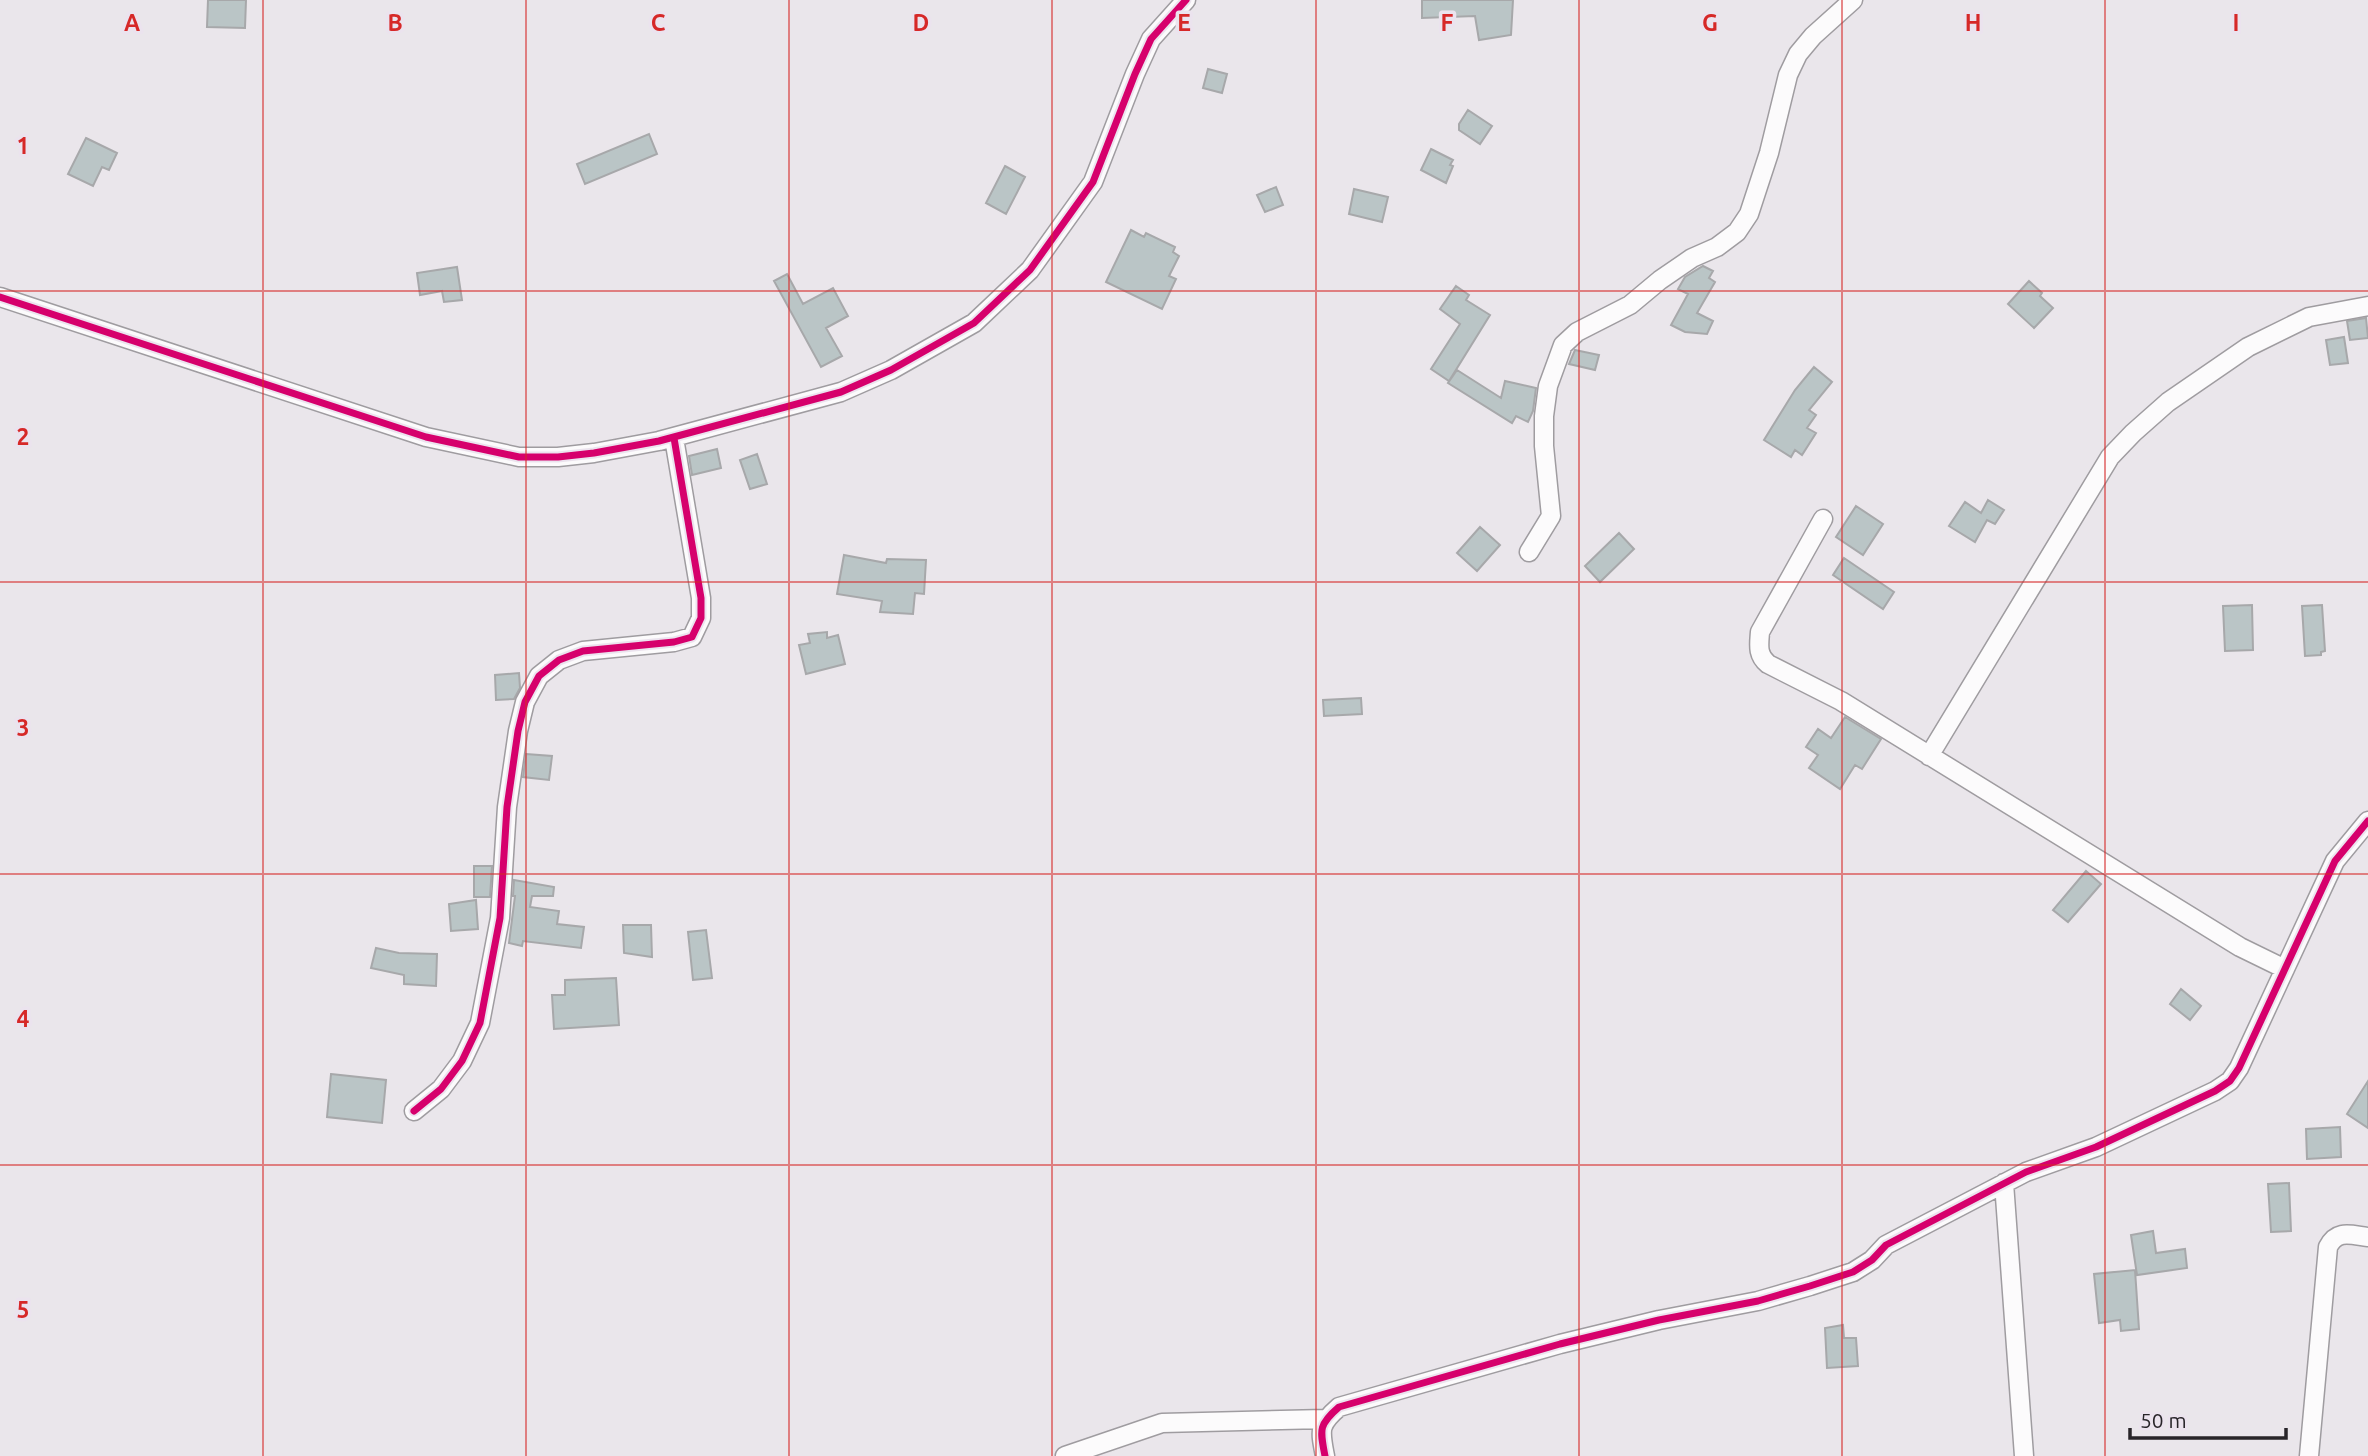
<svg xmlns="http://www.w3.org/2000/svg" width="2368" height="1456" font-family="Ubuntu,sans-serif">
	<style>
		.building { fill: #bac5c6; stroke: #a7a8aa; stroke-width: 2 }
		.lines { fill: none; stroke-linecap: round; stroke-linejoin: round }
		.minor-casing { stroke: #9f9ca0; stroke-width: 21 }
		.minor { stroke: #fcfbfc; stroke-width: 18 }
		.cycleway-casing { stroke: #ebe3ee; stroke-width: 11 }
		.cycleway { stroke: #d6006c; stroke-width: 7 }
		.grid { fill: none; stroke: #d62828; stroke-width: 2; stroke-opacity: 0.55 }
		.grid-label { font-size: 23px; text-anchor: middle; font-weight: bold; fill: #d62828; stroke: #ebe3ee; stroke-width: 7; stroke-linejoin: round; paint-order: stroke }
	</style>
	<rect width="100%" height="100%" fill="#eae6eb"/>
	<!-- building -->
	<path class="building" d="M208 0H246L245 28 207 27Z
		M1422 0H1513L1511 35 1479 40 1475 16 1422 18Z
		M1208 69 1227 74 1222 93 1203 88Z
		M1468 110 1492 126 1480 144 1459 130V124Z
		M649 134 657 154 585 184 577 164Z
		M86 138 117 153 109 170 102 167 93 186 68 174Z
		M1431 149 1453 160 1450 165 1453 166 1446 183 1421 170Z
		M1005 166 1025 177 1006 214 986 203Z
		M1276 187 1283 205 1265 212 1257 195Z
		M1354 189 1388 197 1382 222 1349 214Z
		M1131 230 1144 237 1146 233 1175 247 1173 252 1179 256 1169 276 1176 279 1162 309 1106 282Z
		M1703 266 1713 271 1709 278 1715 282 1697 313 1713 321 1707 334 1685 332 1671 325 1688 294 1678 289 1685 277Z
		M457 267 462 300 444 302 442 291 420 295 417 273Z
		M787 274 803 304 833 288 848 316 826 328 842 356 821 367 774 281Z
		M2029 281 2042 293 2040 296 2053 308 2034 328 2008 304Z
		M1456 286 1469 295 1466 300 1490 315 1449 381 1431 369 1460 324 1440 309Z
		M2366 318 2368 338 2350 340 2347 321Z
		M2344 337 2348 363 2330 365 2326 340Z
		M1575 350 1599 355 1595 370 1569 364Z
		M1814 367 1832 382 1809 410 1816 415 1807 428 1816 433 1802 455 1795 450 1791 457 1764 440 1795 390Z
		M1457 370 1501 398 1505 381 1536 388 1533 411 1528 422 1516 416 1512 423 1448 383Z
		M717 449 721 468 692 475 689 456Z
		M757 454 767 484 750 489 740 460Z
		M1988 500 2004 510 1995 524 1987 520 1975 542 1949 526 1965 502 1981 513Z
		M1856 506 1883 524 1863 555 1836 537Z
		M1480 527 1500 545 1477 571 1457 553Z
		M1619 533 1634 549 1600 582 1585 566Z
		M844 555 886 563 887 559 926 560 924 594 915 593 913 614 880 612 882 601 837 594Z
		M1844 558 1894 592 1883 609 1833 575Z
		M2252 605 2253 650 2225 651 2223 606Z
		M2322 605 2325 651 2321 652V655L2305 656 2302 606Z
		M827 632V638L838 635 845 664 806 674 799 645 810 643 808 634Z
		M519 673 520 688 514 699 496 700 495 675Z
		M1361 698 1362 714 1324 716 1323 700Z
		M1845 717 1881 739 1862 769 1855 765 1840 789 1809 768 1818 755 1806 747 1818 729 1831 738Z
		M526 754 552 756 549 780 523 777Z
		M474 866H492L490 897H474Z
		M2086 871 2101 884 2068 922 2053 910Z
		M514 880 554 887 553 896H532L530 907 559 911 557 924 584 927 581 948 523 941 522 946 509 943 515 896H513Z
		M476 900 478 929 451 931 449 904Z
		M623 925H651L652 957 624 953Z
		M706 930 712 978 693 980 688 932Z
		M376 948 399 953 437 954 436 986 404 984V975L371 968Z
		M616 978 619 1025 554 1029 552 995H565V980Z
		M2181 989 2201 1006 2190 1020 2170 1004Z
		M331 1074 386 1080 382 1123 327 1117Z
		M2368 1081V1128L2347 1114Z
		M2340 1127 2341 1157 2307 1159 2306 1129Z
		M2289 1183 2291 1231 2271 1232 2268 1184Z
		M2153 1231 2156 1253 2185 1249 2187 1268 2137 1275 2131 1235Z
		M2135 1270 2139 1329 2121 1331 2120 1320 2099 1323 2094 1274Z
		M1843 1325 1844 1338H1856L1858 1366 1827 1368 1825 1328Z"/>
	<g class="lines">
		<defs>
			<path id="minor" d="M0 297 426 437 519 457H558L594 453 659 441 841 392 891 370 974 323 1030 270 1093 182 1135 74 1151 39 1186 0
				M1823 519 1760 632C1759 645 1757 655 1768 664L1841 701 2240 947 2285 969
				M1529 552 1551 516 1544 446V416L1548 386 1563 345 1577 332 1630 305 1660 280 1692 258 1717 247 1737 232 1749 214 1769 153 1788 75 1798 54 1813 36 1853 0
				M1929 756 2110 457 2133 433 2168 402 2248 347 2309 317 2368 306
				M414 1111 441 1089 462 1061 480 1023 500 918 507 807 518 731 525 702 539 676 559 660 583 651 674 642 692 637 701 618V598L674 438
				M2004 1183 2024 1456
				M1065 1456 1162 1423 1325 1419
				M1325 1456C1320 1430 1318 1425 1339 1407L1560 1344 1659 1320 1758 1301 1810 1286 1853 1272 1872 1260 1886 1245 2026 1172 2096 1147 2215 1091 2230 1081 2239 1068 2335 861 2368 821
				M2309 1456 2328 1247C2337 1229 2351 1235 2368 1237"/>
		</defs>
		<!-- minor casing -->
		<use href="#minor" class="minor-casing"/>
		<!-- minor -->
		<use href="#minor" class="minor"/>
		<defs>
			<path id="cycleway" d="M0 297 426 437 519 457H558L594 453 659 441 841 392 891 370 974 323 1030 270 1093 182 1135 74 1151 39 1186 0
				M414 1111 441 1089 462 1061 480 1023 500 918 507 807 518 731 525 702 539 676 559 660 583 651 674 642 692 637 701 618V598L674 438
				M1325 1456C1320 1430 1318 1425 1339 1407L1560 1344 1659 1320 1758 1301 1810 1286 1853 1272 1872 1260 1886 1245 2026 1172 2096 1147 2215 1091 2230 1081 2239 1068 2335 861 2368 821"/>
		</defs>
		<!-- cycleway casing -->
		<use href="#cycleway" class="cycleway-casing"/>
		<!-- cycleway -->
		<use href="#cycleway" class="cycleway"/>
	</g>
	<!-- grid -->
	<path class="grid" d="M263 0V1456M526 0V1456M789 0V1456M1052 0V1456M1316 0V1456M1579 0V1456M1842 0V1456M2105 0V1456M0 291H2368M0 582H2368M0 874H2368M0 1165H2368"/>
	<g class="grid-label">
		<text x="132" y="31">A</text>
		<text x="395" y="31">B</text>
		<text x="658" y="31">C</text>
		<text x="921" y="31">D</text>
		<text x="1184" y="31">E</text>
		<text x="1447" y="31">F</text>
		<text x="1710" y="31">G</text>
		<text x="1973" y="31">H</text>
		<text x="2236" y="31">I</text>
		<text x="23" y="154">1</text>
		<text x="23" y="445">2</text>
		<text x="23" y="736">3</text>
		<text x="23" y="1027">4</text>
		<text x="23" y="1318">5</text>
	</g>
	<!-- scale -->
	<path d="M2130 1428v10h156v-10" fill="none" stroke="#282529" stroke-width="3.5"/>
	<text x="2140" y="1428" font-size="21" fill="#282529" stroke="#ebe3ee" stroke-width="5" paint-order="stroke">50 m</text>
</svg>
